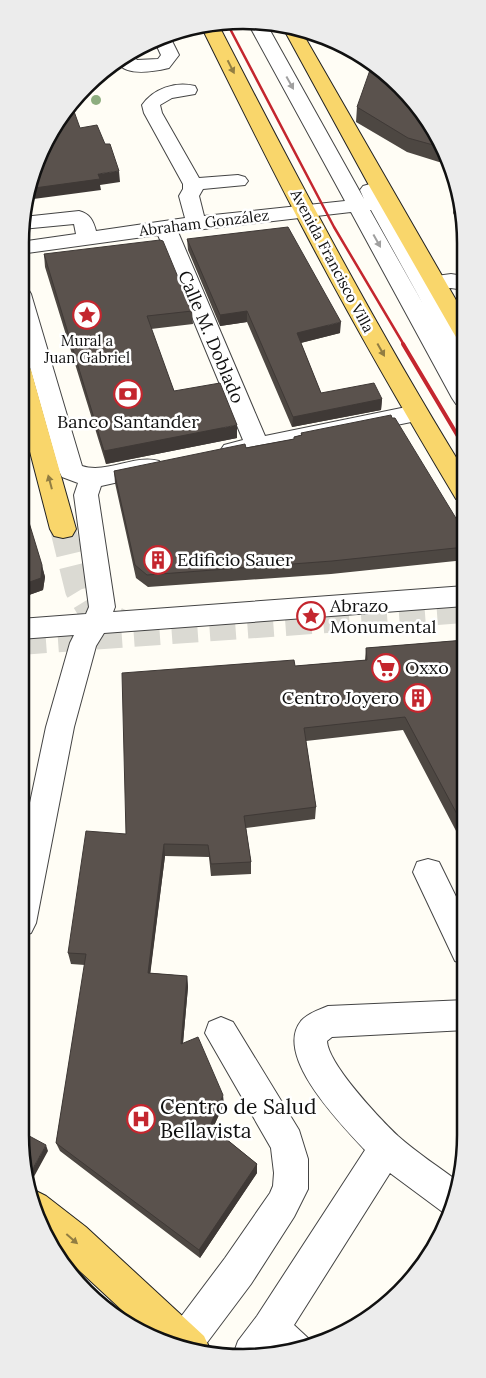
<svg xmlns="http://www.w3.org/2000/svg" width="486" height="1378" font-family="Lora,serif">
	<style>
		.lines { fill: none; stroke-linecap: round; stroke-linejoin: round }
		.major-tunnel { stroke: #dbdad3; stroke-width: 26; stroke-dasharray: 26 12; stroke-linecap: butt }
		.minor-casing { stroke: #444; stroke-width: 2 }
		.major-casing { stroke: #222; stroke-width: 2 }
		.minor { fill: #fff; fill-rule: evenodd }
		.major { fill: #f9d66b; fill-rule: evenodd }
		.rail-far1 { stroke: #c4262e; stroke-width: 2.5 }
		.rail { stroke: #c4262e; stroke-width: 4 }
		.tree { fill: #8dad7f }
		.wall { fill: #4d4742 }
		.shaded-wall { fill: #3f3936 }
		.building { fill: #5a524d; stroke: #3f3936 }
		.oneway { fill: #917d42 }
		.oneway2 { fill: #a0a0a0 }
		.labels { text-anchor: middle; stroke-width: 5; stroke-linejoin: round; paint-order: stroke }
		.far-street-label { font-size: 15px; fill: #111; stroke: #fff }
		.far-poi-label { font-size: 15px; fill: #111; stroke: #fff }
		.street-label { font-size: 18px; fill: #111; stroke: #fff }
		.poi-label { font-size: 18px; fill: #111; stroke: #fff; text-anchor: start }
		.near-poi-label { font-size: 21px; fill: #111; stroke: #fff; text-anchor: start }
		.rim { fill: none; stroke: #111; stroke-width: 2.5 }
	</style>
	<rect width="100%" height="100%" fill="#fffdf5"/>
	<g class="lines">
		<!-- major-tunnel -->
		<path class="major-tunnel" d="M63 529 78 590 89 608 123 623
			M20 642 465 610"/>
		<defs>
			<path id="minor" d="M249 25H267L364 199 360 190 363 186 370 184 377 186 429 277 451 274 464 276V290L451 288 436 289 464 339V365L456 363 464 378V406L456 404 452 398 351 212 178 232 265 436 416 405 424 407 428 413 424 419 416 421 232 459 224 457 220 451 224 445 243 440 158 235 20 254V242L76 234 74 224 22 229 23 217 79 211C90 214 93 220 96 231L185 218 179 196 183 189V184L144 113 142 105C153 89 175 81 195 86L197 90 195 94 172 98 160 105 162 113 199 178 238 175 245 177 248 181 245 185 203 189 199 196 204 216 345 201ZM370 210H371L423 304Z
				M170 37 179 55 169 68C156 71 127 77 118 63L129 52 137 60 158 59 161 55 155 42Z
				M20 287 28 289 31 294 82 466C107 474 134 454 159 461L162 467 159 473 101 486 98 495 115 607 113 612 465 586V606L104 633 96 646 74 727 36 923 31 933 20 937V850L46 727 70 643 74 635 20 639V619L86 614 89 607 74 495 78 483 62 477 59 471 20 332Z
				M428 859 439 862 466 917V965L455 961 413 872 417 862Z
				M466 1000V1030L332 1037 327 1041C328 1064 380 1119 398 1136 417 1153 439 1167 460 1183L458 1192 448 1216 390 1173 294 1325 308 1338 311 1345 300 1350 233 1355 238 1341 257 1316 365 1150C342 1125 273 1056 301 1021 308 1013 319 1010 328 1006Z
				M221 1017 233 1022 299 1130 308 1159V1189L294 1217 251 1284 200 1352 166 1341 171 1330 225 1258 270 1193 273 1186 274 1173 271 1148 205 1033 209 1022Z"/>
			<path id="major" d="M214 22 218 24C296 176 375 326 465 472V502L456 499C407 417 359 334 314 249 275 176 238 101 201 26Z
				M282 26 299 27 464 314V339L456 337 453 332 371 189Z
				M20 362 28 365 31 370 76 529 72 536 63 538 54 536 50 529 20 413Z
				M34 1190 46 1196 86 1227 204 1336 210 1349 208 1354 151 1337 54 1247 37 1220 31 1191Z"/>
		</defs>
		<!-- minor casing -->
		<use href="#minor" class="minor-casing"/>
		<!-- major casing -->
		<use href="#major" class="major-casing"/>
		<!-- minor -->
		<use href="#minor" class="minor"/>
		<!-- major -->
		<use href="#major" class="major"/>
		<!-- rail-far1 -->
		<path class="rail-far1" d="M227 23 334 227 404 345"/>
		<!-- rail -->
		<path class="rail" d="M403 344 465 448"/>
	</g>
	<!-- trees -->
	<circle class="tree" cx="96" cy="100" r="5"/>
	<!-- wall -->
	<path class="wall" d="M357 107 443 145 449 163 439 162 407 152 356 122Z
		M455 199 464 214V233L453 213Z
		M187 239 340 333 301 343 321 393 382 399 381 410 292 427 247 322 220 326 188 250Z
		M44 254 192 311 193 324 151 329 174 391 237 438 106 464 45 267Z
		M301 433 465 533V560L331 574 148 587 136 578 115 483 114 471 294 439V437L301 435Z
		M20 487 24 506 45 577 43 590 29 595H20Z
		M465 640V848L403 730 306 741 316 807 315 819 246 828 251 862V874L211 876 209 857 165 856 150 973 187 976 188 987 183 1043 224 1104 213 1128 257 1164V1173L200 1258 60 1151 56 1143 85 965 71 964 68 953 126 834 295 666 365 660 366 648Z"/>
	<!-- shaded-wall -->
	<path class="shaded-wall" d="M119 171 120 182 100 185 101 190 26 200 27 189 98 174Z
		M247 311V322L220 326V315Z
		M341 322 340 333 296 344 297 333Z
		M382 399 381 410 292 427 293 417Z
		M237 425V438L106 464 104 451Z
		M42 565 45 577 43 590 29 595 27 583Z
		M21 689 24 702 20 722V692Z
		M164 844 165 856 149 984 148 973Z
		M187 976 188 987 182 1054 181 1044Z
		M223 1095 224 1104 210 1134V1126Z
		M46 1145 48 1151 30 1184 28 1177Z
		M257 1164V1173L200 1258 199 1250Z"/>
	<!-- building -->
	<path class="building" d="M374 66 410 96 443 145 444 148 408 138 357 107 370 70Z
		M71 103 80 128 97 125 105 144H110L119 171 98 174 100 179 27 189 28 186 66 107Z
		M459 198 464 214V215L455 199Z
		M288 227 341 322 297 333 321 393 374 383 382 399 293 417 247 311 220 315 187 239Z
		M160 240 163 241 192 311 147 316 174 391 220 383 237 425 104 451 44 254Z
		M391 415 392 418H395L465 533V547L332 561 147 575 135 565 114 471 245 444 246 448 294 439V437L302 435 301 433Z
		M20 487 24 506 42 565 41 578 27 583H20Z
		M465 640V829L405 717 304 728 316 807 244 816 251 862 211 864 208 845 164 844 148 973 187 976 181 1044 198 1037 223 1095 210 1126 257 1164 199 1250 56 1143 86 954 68 953 86 831 126 834 122 673 294 660 295 666 367 660 366 648Z
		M20 1131 46 1145 28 1177 20 1135Z"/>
	<!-- one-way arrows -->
	<defs><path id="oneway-solid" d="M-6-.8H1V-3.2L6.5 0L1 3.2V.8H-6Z" transform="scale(1.25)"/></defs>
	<g class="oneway">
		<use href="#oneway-solid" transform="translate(231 67) rotate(63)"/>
		<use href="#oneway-solid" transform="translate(381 350) rotate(61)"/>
		<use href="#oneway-solid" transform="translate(50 482) rotate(-105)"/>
		<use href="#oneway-solid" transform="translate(72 1239) rotate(41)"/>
	</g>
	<g class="oneway2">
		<use href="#oneway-solid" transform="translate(290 83) rotate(61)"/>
		<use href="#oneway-solid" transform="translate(377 241) rotate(61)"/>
	</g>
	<!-- icons -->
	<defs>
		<symbol id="sight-ring" viewBox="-11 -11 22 22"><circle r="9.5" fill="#fff" stroke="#c4262e" stroke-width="1.5"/><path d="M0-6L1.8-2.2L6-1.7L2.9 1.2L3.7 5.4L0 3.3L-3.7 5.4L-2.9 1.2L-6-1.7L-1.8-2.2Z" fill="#c4262e"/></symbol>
		<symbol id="bank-ring" viewBox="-11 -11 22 22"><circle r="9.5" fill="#fff" stroke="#c4262e" stroke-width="1.5"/><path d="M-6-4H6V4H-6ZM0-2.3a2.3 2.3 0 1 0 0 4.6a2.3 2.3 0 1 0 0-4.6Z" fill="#c4262e"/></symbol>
		<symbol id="building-ring" viewBox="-11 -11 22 22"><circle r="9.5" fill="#fff" stroke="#c4262e" stroke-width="1.5"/><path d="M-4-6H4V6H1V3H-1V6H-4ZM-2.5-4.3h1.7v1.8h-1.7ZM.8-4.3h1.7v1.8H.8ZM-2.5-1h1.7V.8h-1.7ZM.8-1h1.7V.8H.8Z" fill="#c4262e"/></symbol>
		<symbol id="supermarket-ring" viewBox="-11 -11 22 22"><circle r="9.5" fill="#fff" stroke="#c4262e" stroke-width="1.5"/><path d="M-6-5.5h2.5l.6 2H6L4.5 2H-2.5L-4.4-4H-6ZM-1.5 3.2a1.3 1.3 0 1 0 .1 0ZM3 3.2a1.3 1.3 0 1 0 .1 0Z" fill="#c4262e"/></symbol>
		<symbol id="hospital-ring" viewBox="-11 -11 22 22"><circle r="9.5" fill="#fff" stroke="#c4262e" stroke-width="1.5"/><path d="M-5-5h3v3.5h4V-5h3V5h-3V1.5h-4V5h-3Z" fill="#c4262e"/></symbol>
	</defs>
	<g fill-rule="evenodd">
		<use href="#sight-ring" x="71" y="299" width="32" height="32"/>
		<use href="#bank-ring" x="112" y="378" width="32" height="32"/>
		<use href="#building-ring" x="142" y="544" width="32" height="32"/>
		<use href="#sight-ring" x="295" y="600" width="32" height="32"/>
		<use href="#supermarket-ring" x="370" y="652" width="32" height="32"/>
		<use href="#building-ring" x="402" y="682" width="32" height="32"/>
		<use href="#hospital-ring" x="125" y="1103" width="32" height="32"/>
	</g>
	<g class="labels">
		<!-- far-street labels -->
		<g class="far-street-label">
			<text transform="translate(204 223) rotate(-7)" y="5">Abraham González</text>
			<text transform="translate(332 261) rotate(62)" y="5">Avenida Francisco Villa</text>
		</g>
		<!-- far-poi labels -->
		<g class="far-poi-label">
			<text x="87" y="346">Mural a<tspan x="87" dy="17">Juan Gabriel</tspan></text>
		</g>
		<!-- street labels -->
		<g class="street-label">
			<text transform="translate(211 337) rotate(67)" y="6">Calle M. Doblado</text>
		</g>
		<!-- poi labels -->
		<g class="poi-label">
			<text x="128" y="428" text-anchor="middle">Banco Santander</text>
			<text x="177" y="566">Edificio Sauer</text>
			<text x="330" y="612">Abrazo<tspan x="330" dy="21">Monumental</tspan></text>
			<text x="405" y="674">Oxxo</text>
			<text x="399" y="704" text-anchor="end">Centro Joyero</text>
		</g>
		<!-- near-poi labels -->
		<g class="near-poi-label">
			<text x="160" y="1114">Centro de Salud<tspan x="160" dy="24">Bellavista</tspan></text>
		</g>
	</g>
	<!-- crop -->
	<path d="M0 0H486V1378H0ZM243 29H243A214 214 0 0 1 457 243V1135A214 214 0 0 1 243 1349H243A214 214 0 0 1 29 1135V243A214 214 0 0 1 243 29Z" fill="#ececec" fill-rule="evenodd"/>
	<path class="rim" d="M243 29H243A214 214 0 0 1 457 243V1135A214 214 0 0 1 243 1349H243A214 214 0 0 1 29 1135V243A214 214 0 0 1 243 29Z"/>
</svg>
